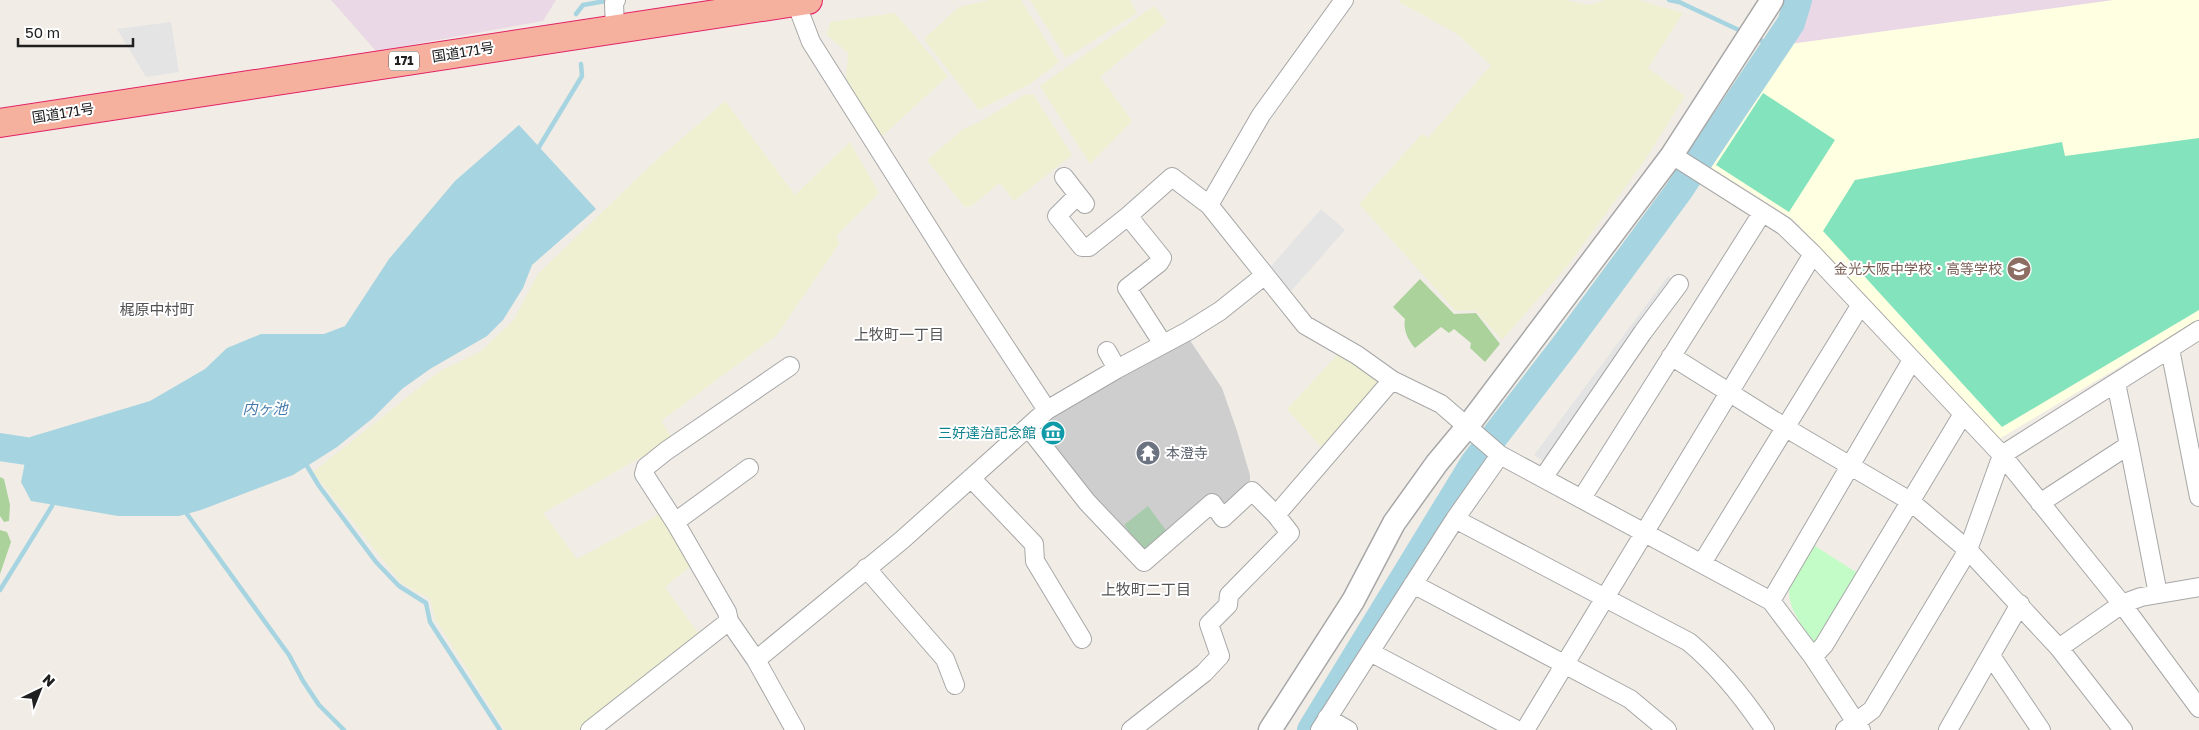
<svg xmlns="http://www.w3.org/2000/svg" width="2199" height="730" font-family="'Golos Text','Noto Sans JP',sans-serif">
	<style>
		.industrial { fill: #ead8e7 }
		.education { fill: #ffffe2 }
		.religious { fill: #cecece }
		.farmland { fill: #eef0d1 }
		.forest { fill: #abd29a }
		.cemetery { fill: #a7cbac }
		.park { fill: #c3fcc7 }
		.pitch { fill: #82e3bc }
		.parking { fill: #e4e4e4 }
		.water { fill: #a6d4e0 }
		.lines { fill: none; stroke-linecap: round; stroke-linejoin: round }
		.stream { stroke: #a6d4e0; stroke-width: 4.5 }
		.river { stroke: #a6d4e0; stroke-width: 28 }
		.minor-casing { stroke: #a7a7a7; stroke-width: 20 }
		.tertiary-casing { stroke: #a7a7a7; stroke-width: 25 }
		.trunk-casing { stroke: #e22166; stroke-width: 30 }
		.minor { stroke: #fff; stroke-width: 18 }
		.tertiary { stroke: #fff; stroke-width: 22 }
		.trunk { stroke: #f5b09e; stroke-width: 28 }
		.labels { text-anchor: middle; stroke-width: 4; stroke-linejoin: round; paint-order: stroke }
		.shield { fill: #fff; stroke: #636363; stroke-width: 1 }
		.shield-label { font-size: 12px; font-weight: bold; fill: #202020 }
		.street-label { font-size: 14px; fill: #202020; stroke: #fff }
		.education-label { font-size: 14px; fill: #785e54; stroke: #fff; text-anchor: end }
		.culture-label { font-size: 14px; fill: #0d838f; stroke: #fff; text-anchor: end }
		.worship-label { font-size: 14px; fill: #5b616d; stroke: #fff; text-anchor: start }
		.neighbourhood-label { font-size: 15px; fill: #535353; stroke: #fff }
		.water-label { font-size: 15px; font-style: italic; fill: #457aad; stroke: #fff }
	</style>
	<rect width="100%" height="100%" fill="#f1ede6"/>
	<!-- industrial -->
	<path class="industrial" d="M331 0H556L543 21 376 51Z
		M1808 0H2114L1783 45Z"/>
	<!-- education -->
	<path class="education" d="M2114 0H2199V319L1999 439 1793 219 1711 167 1783 45Z"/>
	<!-- religious -->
	<path class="religious" d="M1187 336 1222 388 1237 431 1250 475V490L1227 510 1213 500 1142 554 1034 430 1109 382Z"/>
	<!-- farmland -->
	<path class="farmland" d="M990 0H1021L1059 62 1030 84 979 110 924 39 959 7Z
		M1030 0H1130L1137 13 1066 58Z
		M1400 0H1564L1590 5 1604 0H1638L1683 13 1648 68 1685 96 1645 160 1569 264 1502 340 1475 310 1456 311 1359 204 1422 134 1428 138 1491 65 1456 33 1399 2Z
		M1154 6 1167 22 1100 77 1132 121 1090 164 1040 86Z
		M895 13 948 76 881 137 846 81 848 53 827 35 830 22Z
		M1033 94 1072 155 1014 201 1000 183 971 206 965 207 927 160 962 130 985 119 1024 95Z
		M725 101 795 195 850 142 879 193 837 235 839 244 776 336 661 421 673 439 543 513 577 559 660 514 693 564 665 587 698 633 579 730H505L435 619 430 599 401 583 313 472 440 371 480 352 513 321 538 274 651 165Z
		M1341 351 1382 379 1323 449 1287 409Z"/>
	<!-- forest -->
	<path class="forest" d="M1420 279 1454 314 1476 313 1500 344 1485 362 1470 348 1471 343 1454 329 1449 333 1441 327 1415 348C1408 340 1403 330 1405 319L1393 307Z
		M0 477 4 479 10 505 9 521 4 522 0 516Z
		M0 530 7 532 11 542 0 574Z"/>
	<!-- cemetery -->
	<path class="cemetery" d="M1148 506 1167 532 1143 550 1124 525Z"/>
	<!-- park -->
	<path class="park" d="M1812 544 1859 574 1817 644C1808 637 1804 629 1798 619 1778 585 1795 575 1812 544Z"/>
	<!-- pitch -->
	<path class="pitch" d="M1763 93 1835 140 1789 212 1716 165Z
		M2199 138V310L2002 427 1823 231 1855 180 2062 142 2065 156Z"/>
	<!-- parking -->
	<path class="parking" d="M171 22 179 72 146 77 117 29Z
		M1321 209 1345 230 1291 291 1267 271Z
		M1668 276 1676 281 1543 461 1534 455Z"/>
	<!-- water -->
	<path class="water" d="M519 125 596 209 532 265 523 288 503 320 487 336 430 369 402 389 373 418 337 447 293 475 201 510 179 516H118L31 501 21 482 30 437 150 401 205 369 227 348 261 334H324L345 326 389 259 455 181Z"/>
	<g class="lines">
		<!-- stream -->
		<path class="stream" d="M1669 0 1679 2 1743 32
			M576 14 583 5 611 0
			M1755 38 1775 47
			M539 147 582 76 581 64
			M307 466 319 486 376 562 399 586 426 603 430 622 500 730
			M187 514 289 655 303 681 319 705 344 730
			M0 590 52 506"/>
		<!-- river -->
		<path class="river" d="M0 447 26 451
			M1311 730 1474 463 1565 345 1678 192 1791 23 1798 0"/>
		<defs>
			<path id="minor" d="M795 0 811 42 957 273 1047 410
				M1344 0 1261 115 1209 205 1305 325 1357 355 1392 380 1441 404 1500 455 1771 601 1813 657 1861 730
				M615 29 614 3 616 0
				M1672 155 1784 226 1813 254 2002 455 2122 604 2199 708
				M1064 177 1085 204
				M1078 195 1057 216 1082 247H1089L1128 216 1172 177 1209 205
				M1128 216 1162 258 1159 263 1127 288 1163 344
				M2170 349 2199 497
				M1107 351 1117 369
				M1671 356 1786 428 1910 501 1968 550 2059 648 2123 730
				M790 366 666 451 646 467 644 474 675 522 727 612 729 621 756 660 795 730
				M1028 427 1087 502 1144 562 1212 503 1223 518 1252 491 1276 515 1290 533 1229 595 1228 605 1209 624 1220 656 1204 673 1131 730
				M2129 445 2158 594
				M971 478 1034 544 1035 561 1082 639
				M1543 478 1643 332 1679 284
				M1582 498 1762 213
				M2040 503 2129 445 2116 383
				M1276 515 1392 380
				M1455 519 1689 642C1720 668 1743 697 1765 730
				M675 522 749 468
				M1702 563 1860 306
				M866 568 945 659 955 685
				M1413 584 1630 699 1667 730
				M1771 601 1912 360
				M2059 648 2122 604 2141 597 2199 587
				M1370 652 1517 730
				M1991 656 2041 730
				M1813 657 1824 645 1963 414
				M756 660 902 540 1047 410 1117 369 1188 331 1220 311 1265 275
				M1327 718 1348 730
				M590 730 729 621
				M1320 730 1455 519 1500 455
				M1525 730 1813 254
				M1845 730 1872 710 1968 550 2002 455 2199 330
				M1948 730 2020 604"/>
			<path id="tertiary" d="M1270 730 1353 601 1394 523 1437 463 1467 427 1672 155 1772 0"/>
			<path id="trunk" d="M0 123 808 0"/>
		</defs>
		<!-- minor casing -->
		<use href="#minor" class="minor-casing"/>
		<!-- tertiary casing -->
		<use href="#tertiary" class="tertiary-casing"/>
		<!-- trunk casing -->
		<use href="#trunk" class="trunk-casing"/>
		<!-- minor -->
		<use href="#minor" class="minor"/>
		<!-- tertiary -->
		<use href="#tertiary" class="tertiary"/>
		<!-- trunk -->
		<use href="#trunk" class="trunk"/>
	</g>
	<!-- icons -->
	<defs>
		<symbol id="school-disc" viewBox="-11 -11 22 22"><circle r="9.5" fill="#8d6e63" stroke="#fff"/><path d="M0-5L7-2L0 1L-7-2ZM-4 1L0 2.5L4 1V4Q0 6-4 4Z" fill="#fff"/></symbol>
		<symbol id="museum-disc" viewBox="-11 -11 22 22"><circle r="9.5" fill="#0f9aa8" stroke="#fff"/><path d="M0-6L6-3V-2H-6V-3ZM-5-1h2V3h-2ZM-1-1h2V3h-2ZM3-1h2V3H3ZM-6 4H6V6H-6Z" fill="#fff"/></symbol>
		<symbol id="temple-disc" viewBox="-11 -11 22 22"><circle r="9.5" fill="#6b7280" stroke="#fff"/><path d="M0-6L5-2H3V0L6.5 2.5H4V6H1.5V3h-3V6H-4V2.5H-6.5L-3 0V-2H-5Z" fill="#fff"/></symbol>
	</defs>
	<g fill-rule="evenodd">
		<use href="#school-disc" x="2005" y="255" width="28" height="28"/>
		<use href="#museum-disc" x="1039" y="419" width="28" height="28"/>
		<use href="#temple-disc" x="1134" y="439" width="28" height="28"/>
	</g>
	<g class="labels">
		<!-- shield labels -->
		<rect class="shield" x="389" y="51.5" width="30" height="19" rx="4"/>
		<g class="shield-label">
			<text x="404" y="65">171</text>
		</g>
		<!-- street labels -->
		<g class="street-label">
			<text transform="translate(463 52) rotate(-9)" y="5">国道171号</text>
			<text transform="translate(63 113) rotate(-9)" y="5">国道171号</text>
		</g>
		<!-- education labels -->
		<g class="education-label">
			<text x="2002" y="274">金光大阪中学校・高等学校</text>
		</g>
		<!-- culture labels -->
		<g class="culture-label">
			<text x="1036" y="438">三好達治記念館</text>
		</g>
		<!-- worship labels -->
		<g class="worship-label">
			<text x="1166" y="458">本澄寺</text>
		</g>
		<!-- neighbourhood labels -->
		<g class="neighbourhood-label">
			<text x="157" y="315">梶原中村町</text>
			<text x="899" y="340">上牧町一丁目</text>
			<text x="1146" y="595">上牧町二丁目</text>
		</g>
		<!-- water labels -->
		<g class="water-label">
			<text x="265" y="414">内ヶ池</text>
		</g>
	</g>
	<!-- north arrow -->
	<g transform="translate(40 690) rotate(43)" stroke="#ffffff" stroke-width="4" paint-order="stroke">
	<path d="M0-4L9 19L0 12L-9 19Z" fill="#202020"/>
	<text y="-8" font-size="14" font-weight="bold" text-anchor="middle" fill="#202020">N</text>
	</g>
	<!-- scale -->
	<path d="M18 38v8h115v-8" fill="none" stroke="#202020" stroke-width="2.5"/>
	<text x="25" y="38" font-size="15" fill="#202020" stroke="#ffffff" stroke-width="4" paint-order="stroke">50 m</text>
</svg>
